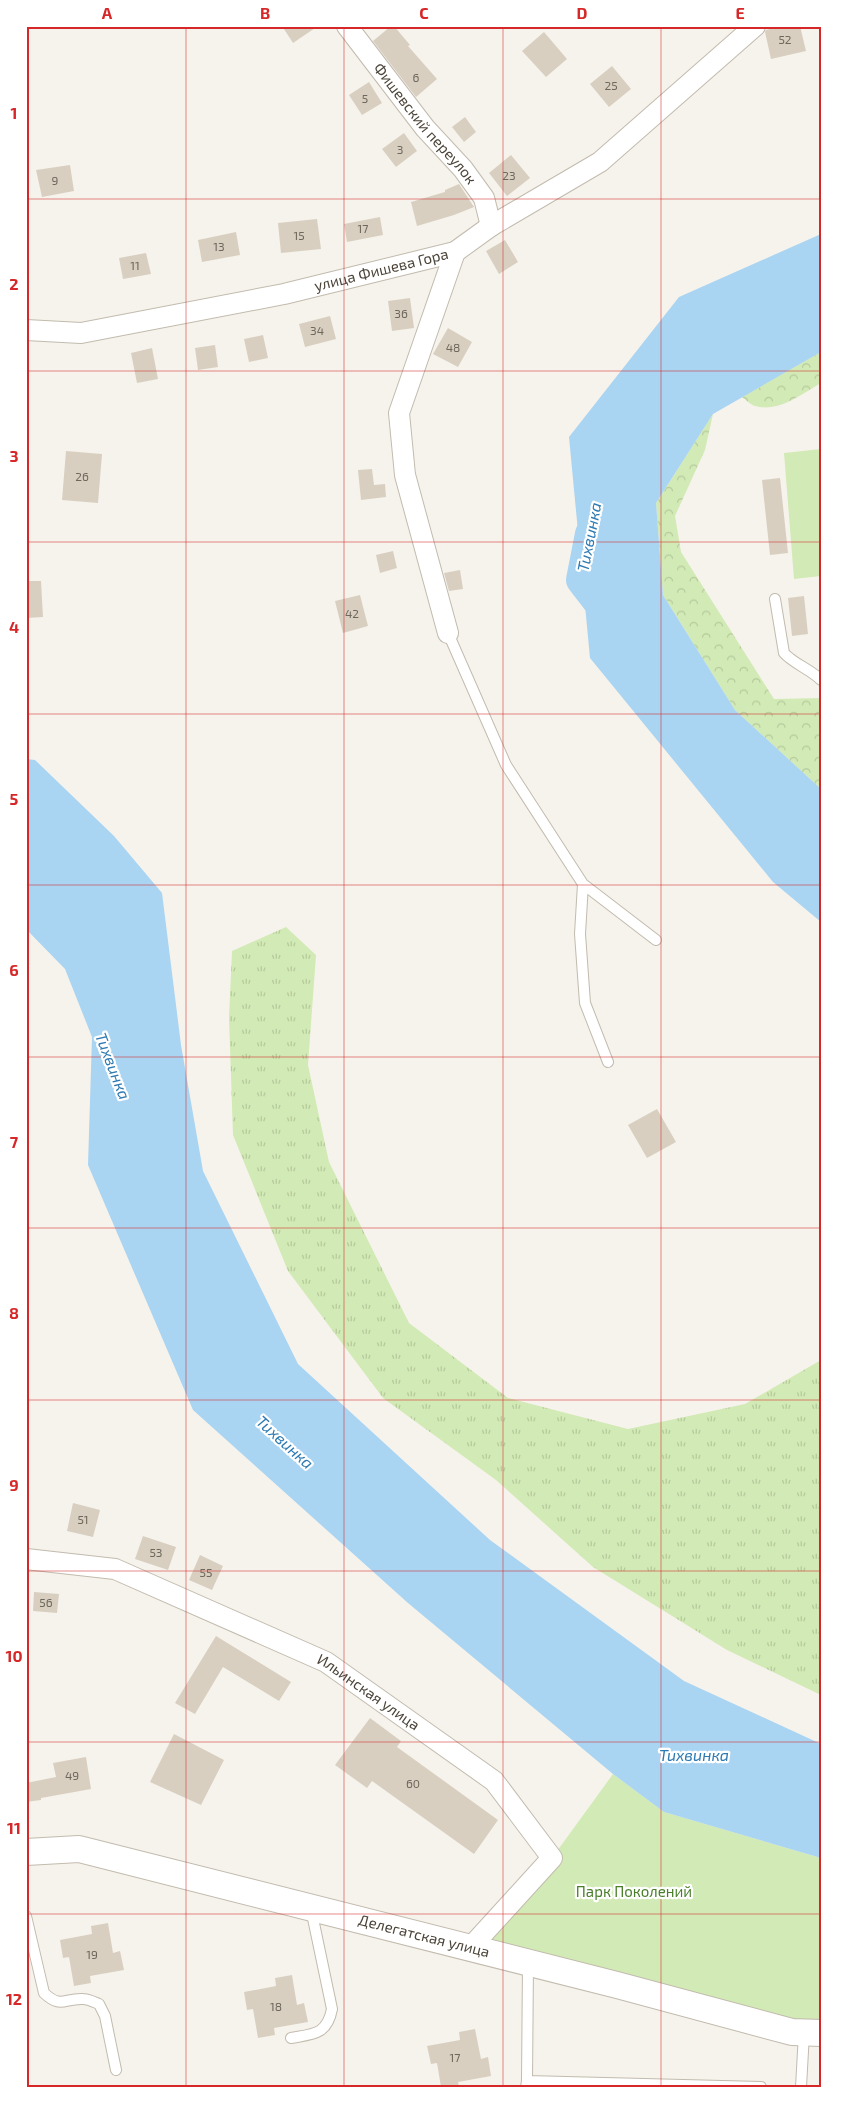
<svg xmlns="http://www.w3.org/2000/svg" width="847" height="2113" font-family="'Exo 2',sans-serif">
	<style>
		.grass { fill: url(#grass-tufts) }
		.forest { fill: url(#forest-crowns) }
		.park { fill: #d2eab5 }
		.water { fill: #a9d4f2 }
		.lines { fill: none; stroke-linecap: round; stroke-linejoin: round }
		.river { stroke: #a9d4f2; stroke-width: 30 }
		.building { fill: #d8cfc1 }
		.service-casing { stroke: #c2bbae; stroke-width: 12 }
		.minor-casing { stroke: #c2bbae; stroke-width: 22 }
		.tertiary-casing { stroke: #c2bbae; stroke-width: 28 }
		.service { stroke: #fff; stroke-width: 10 }
		.minor { stroke: #fff; stroke-width: 20 }
		.tertiary { stroke: #fff; stroke-width: 26 }
		.grid { fill: none; stroke: #d62828; stroke-width: 1; stroke-opacity: 0.55 }
		.labels { text-anchor: middle; stroke-width: 4.5; stroke-linejoin: round; paint-order: stroke }
		.number-label { font-size: 12px; fill: #6e675b }
		.street-label { font-size: 15px; fill: #4b4439; stroke: #fff }
		.park-label { font-size: 15px; fill: #4a7f2a; stroke: #fff }
		.water-label { font-size: 16px; font-style: italic; fill: #2e7ab2; stroke: #fff }
		.neatline { fill: none; stroke: #d62828; stroke-width: 2 }
		.grid-label { font-size: 16px; text-anchor: middle; font-weight: bold; fill: #d62828 }
	</style>
	<defs>
		<pattern id="grass-tufts" width="24" height="20" patternUnits="userSpaceOnUse" patternTransform="scale(1.25)"><rect width="24" height="20" fill="#d2eab5"/><path d="M3 7l-1-3M5 7V3M7 7l1-3M15 17l-1-3M17 17v-4M19 17l1-3" fill="none" stroke="#b6ca9c"/></pattern>
		<pattern id="forest-crowns" width="20" height="18" patternUnits="userSpaceOnUse" patternTransform="scale(1.25)"><rect width="20" height="18" fill="#d2eab5"/><path d="M2 6a3 3 0 1 1 6 0M12 15a3 3 0 1 1 6 0" fill="none" stroke="#b6ca9c"/></pattern>
	</defs>
	<rect width="100%" height="100%" fill="#f6f3ec"/>
	<!-- grass -->
	<path class="grass" d="M286 927 316 955 308 1065 329 1162 409 1323 508 1398 628 1429 745 1404 821 1360V1695L727 1650 593 1567 496 1480 383 1398 288 1271 233 1135 229 1018 232 951Z"/>
	<!-- forest -->
	<path class="forest" d="M821 352V383C802 394 778 413 755 406 751 405 746 400 742 397Z
		M713 414 705 450 675 516 681 552 774 699 821 698V789L735 710 663 595 656 503Z"/>
	<!-- park -->
	<path class="park" d="M821 449V576L794 579 784 453Z
		M613 1774 664 1812 821 1858V2022L790 2020 475 1941 552 1858Z"/>
	<!-- water -->
	<path class="water" d="M821 234V352L713 414 656 503 663 595 735 710 821 789V922L773 882 590 658 569 437 679 297Z
		M26 759 35 760 114 836 162 893 181 1045 203 1171 298 1364 490 1540 684 1681 821 1744V1858L664 1812 613 1774 408 1603 193 1410 88 1165 92 1037 65 969 26 929Z"/>
	<g class="lines">
		<!-- river -->
		<path class="river" d="M590 534 581 580 608 615"/>
	</g>
	<!-- building -->
	<path class="building" d="M282 26H318L293 43Z
		M391 26H394L410 45 408 46 437 79 416 97 373 41Z
		M782 26H800L806 51 771 59 765 32 766 30Z
		M544 32 567 59 546 77 522 51Z
		M612 66 631 89 609 107 590 84Z
		M369 82 382 103 362 115 349 95Z
		M465 117 476 132 464 142 452 127Z
		M404 133 417 151 396 167 382 149Z
		M511 155 530 178 507 196 489 173Z
		M70 165 74 191 42 197 36 170Z
		M459 184 474 207 454 215 417 226 411 202 445 192V190Z
		M380 217 383 235 347 242 344 224Z
		M317 219 321 249 281 253 278 223Z
		M236 232 240 255 202 262 198 240Z
		M505 240 518 262 499 274 486 251Z
		M146 253 151 274 123 279 119 258Z
		M410 298 414 328 392 331 388 301Z
		M330 316 336 339 305 347 299 324Z
		M448 328 472 342 458 367 433 354Z
		M263 335 268 358 249 362 244 339Z
		M215 345 218 367 198 370 195 348Z
		M152 348 158 379 137 383 131 353Z
		M66 451 102 454 98 503 62 500Z
		M372 469 374 485 385 484 386 497 361 500 358 470Z
		M780 478 788 553 770 555 762 480Z
		M393 551 397 568 380 573 376 555Z
		M460 570 463 589 449 591 444 573Z
		M26 581H41L43 617 26 618Z
		M360 595 368 626 343 633 335 601Z
		M804 596 808 634 792 636 788 598Z
		M657 1109 676 1142 647 1158 628 1125Z
		M73 1503 100 1510 93 1537 67 1531Z
		M143 1536 176 1547 168 1570 135 1559Z
		M200 1555 223 1566 212 1590 189 1580Z
		M34 1592 59 1594 57 1613 33 1611Z
		M216 1636 291 1682 279 1701 223 1667 195 1714 175 1703Z
		M370 1718 401 1741 397 1747 498 1820 474 1854 372 1781 367 1788 335 1765Z
		M174 1734 224 1760 201 1805 150 1782Z
		M86 1757 91 1789 41 1798V1800L26 1802V1783L56 1777 53 1763Z
		M108 1923 113 1953 120 1951 124 1970 90 1976 91 1983 74 1986 69 1957 63 1958 60 1940 92 1934 91 1926Z
		M292 1975 297 2005 304 2003 308 2022 274 2028 275 2035 258 2038 253 2009 247 2010 244 1992 276 1986 275 1978Z
		M475 2029 481 2059 488 2057 491 2076 458 2082 459 2087H441L437 2063 431 2064 427 2046 460 2040 459 2032Z"/>
	<g class="lines">
		<defs>
			<path id="service" d="M775 599 784 653C794 664 810 669 821 680
				M448 633 506 765 583 884 580 934 585 1003 608 1062
				M583 884 656 940
				M26 1916 44 1993C61 2009 64 1998 83 1999 88 1999 94 2002 99 2004L105 2016 116 2070
				M291 2038C313 2034 327 2035 332 2009L311 1909
				M527 2081 528 1963
				M526 2087 527 2081 761 2087
				M801 2087 804 2033"/>
			<g id="minor">
				<path id="s1" d="M347 26 425 128 463 169 484 198 491 226"/>
				<path id="s2" d="M26 330 81 333 284 294 455 252 491 226 600 162 755 26"/>
				<path d="M448 633 405 475 399 413 455 252"/>
				<path id="s3" d="M26 1559 115 1569 326 1662 494 1781 552 1858 470 1948"/>
			</g>
			<g id="tertiary">
				<path id="s4" d="M26 1852 79 1849 617 1985 792 2032 821 2033"/>
			</g>
		</defs>
		<!-- service casing -->
		<use href="#service" class="service-casing"/>
		<!-- minor casing -->
		<use href="#minor" class="minor-casing"/>
		<!-- tertiary casing -->
		<use href="#tertiary" class="tertiary-casing"/>
		<!-- service -->
		<use href="#service" class="service"/>
		<!-- minor -->
		<use href="#minor" class="minor"/>
		<!-- tertiary -->
		<use href="#tertiary" class="tertiary"/>
	</g>
	<!-- grid -->
	<path class="grid" d="M186 26V2087M344 26V2087M503 26V2087M661 26V2087M26 199H821M26 371H821M26 542H821M26 714H821M26 885H821M26 1057H821M26 1228H821M26 1400H821M26 1571H821M26 1742H821M26 1914H821"/>
	<g class="labels">
		<!-- number labels -->
		<g class="number-label">
			<text x="785" y="44">52</text>
			<text x="416" y="82">6</text>
			<text x="611" y="90">25</text>
			<text x="365" y="103">5</text>
			<text x="400" y="154">3</text>
			<text x="509" y="180">23</text>
			<text x="55" y="185">9</text>
			<text x="363" y="233">17</text>
			<text x="299" y="240">15</text>
			<text x="219" y="251">13</text>
			<text x="135" y="270">11</text>
			<text x="401" y="318">36</text>
			<text x="317" y="335">34</text>
			<text x="453" y="352">48</text>
			<text x="82" y="481">26</text>
			<text x="352" y="618">42</text>
			<text x="83" y="1524">51</text>
			<text x="156" y="1557">53</text>
			<text x="206" y="1577">55</text>
			<text x="46" y="1607">56</text>
			<text x="72" y="1780">49</text>
			<text x="413" y="1788">60</text>
			<text x="92" y="1959">19</text>
			<text x="276" y="2011">18</text>
			<text x="455" y="2062">17</text>
		</g>
		<!-- street labels -->
		<g class="street-label">
			<text dy="5" stroke="none"><textPath href="#s1" startOffset="125">Фишевский переулок</textPath></text>
			<text dy="5" stroke="none"><textPath href="#s2" startOffset="362">улица Фишева Гора</textPath></text>
			<text dy="5" stroke="none"><textPath href="#s3" startOffset="372">Ильинская улица</textPath></text>
			<text dy="5" stroke="none"><textPath href="#s4" startOffset="409">Делегатская улица</textPath></text>
		</g>
		<!-- park labels -->
		<g class="park-label">
			<text x="634" y="1897">Парк Поколений</text>
		</g>
		<!-- water labels -->
		<g class="water-label">
			<text transform="translate(589 537) rotate(-79)" y="6">Тихвинка</text>
			<text transform="translate(113 1066) rotate(69)" y="6">Тихвинка</text>
			<text transform="translate(285 1442) rotate(42)" y="6">Тихвинка</text>
			<text x="694" y="1761">Тихвинка</text>
		</g>
	</g>
	<!-- border -->
	<rect width="847" height="2113" fill="none" stroke="#ffffff" stroke-width="55"/>
	<rect x="28" y="28" width="792" height="2058" class="neatline"/>
	<g class="grid-label">
		<text x="107" y="19">A</text>
		<text x="265" y="19">B</text>
		<text x="424" y="19">C</text>
		<text x="582" y="19">D</text>
		<text x="740" y="19">E</text>
		<text x="14" y="119">1</text>
		<text x="14" y="290">2</text>
		<text x="14" y="462">3</text>
		<text x="14" y="633">4</text>
		<text x="14" y="805">5</text>
		<text x="14" y="976">6</text>
		<text x="14" y="1148">7</text>
		<text x="14" y="1319">8</text>
		<text x="14" y="1491">9</text>
		<text x="14" y="1662">10</text>
		<text x="14" y="1834">11</text>
		<text x="14" y="2005">12</text>
	</g>
</svg>
